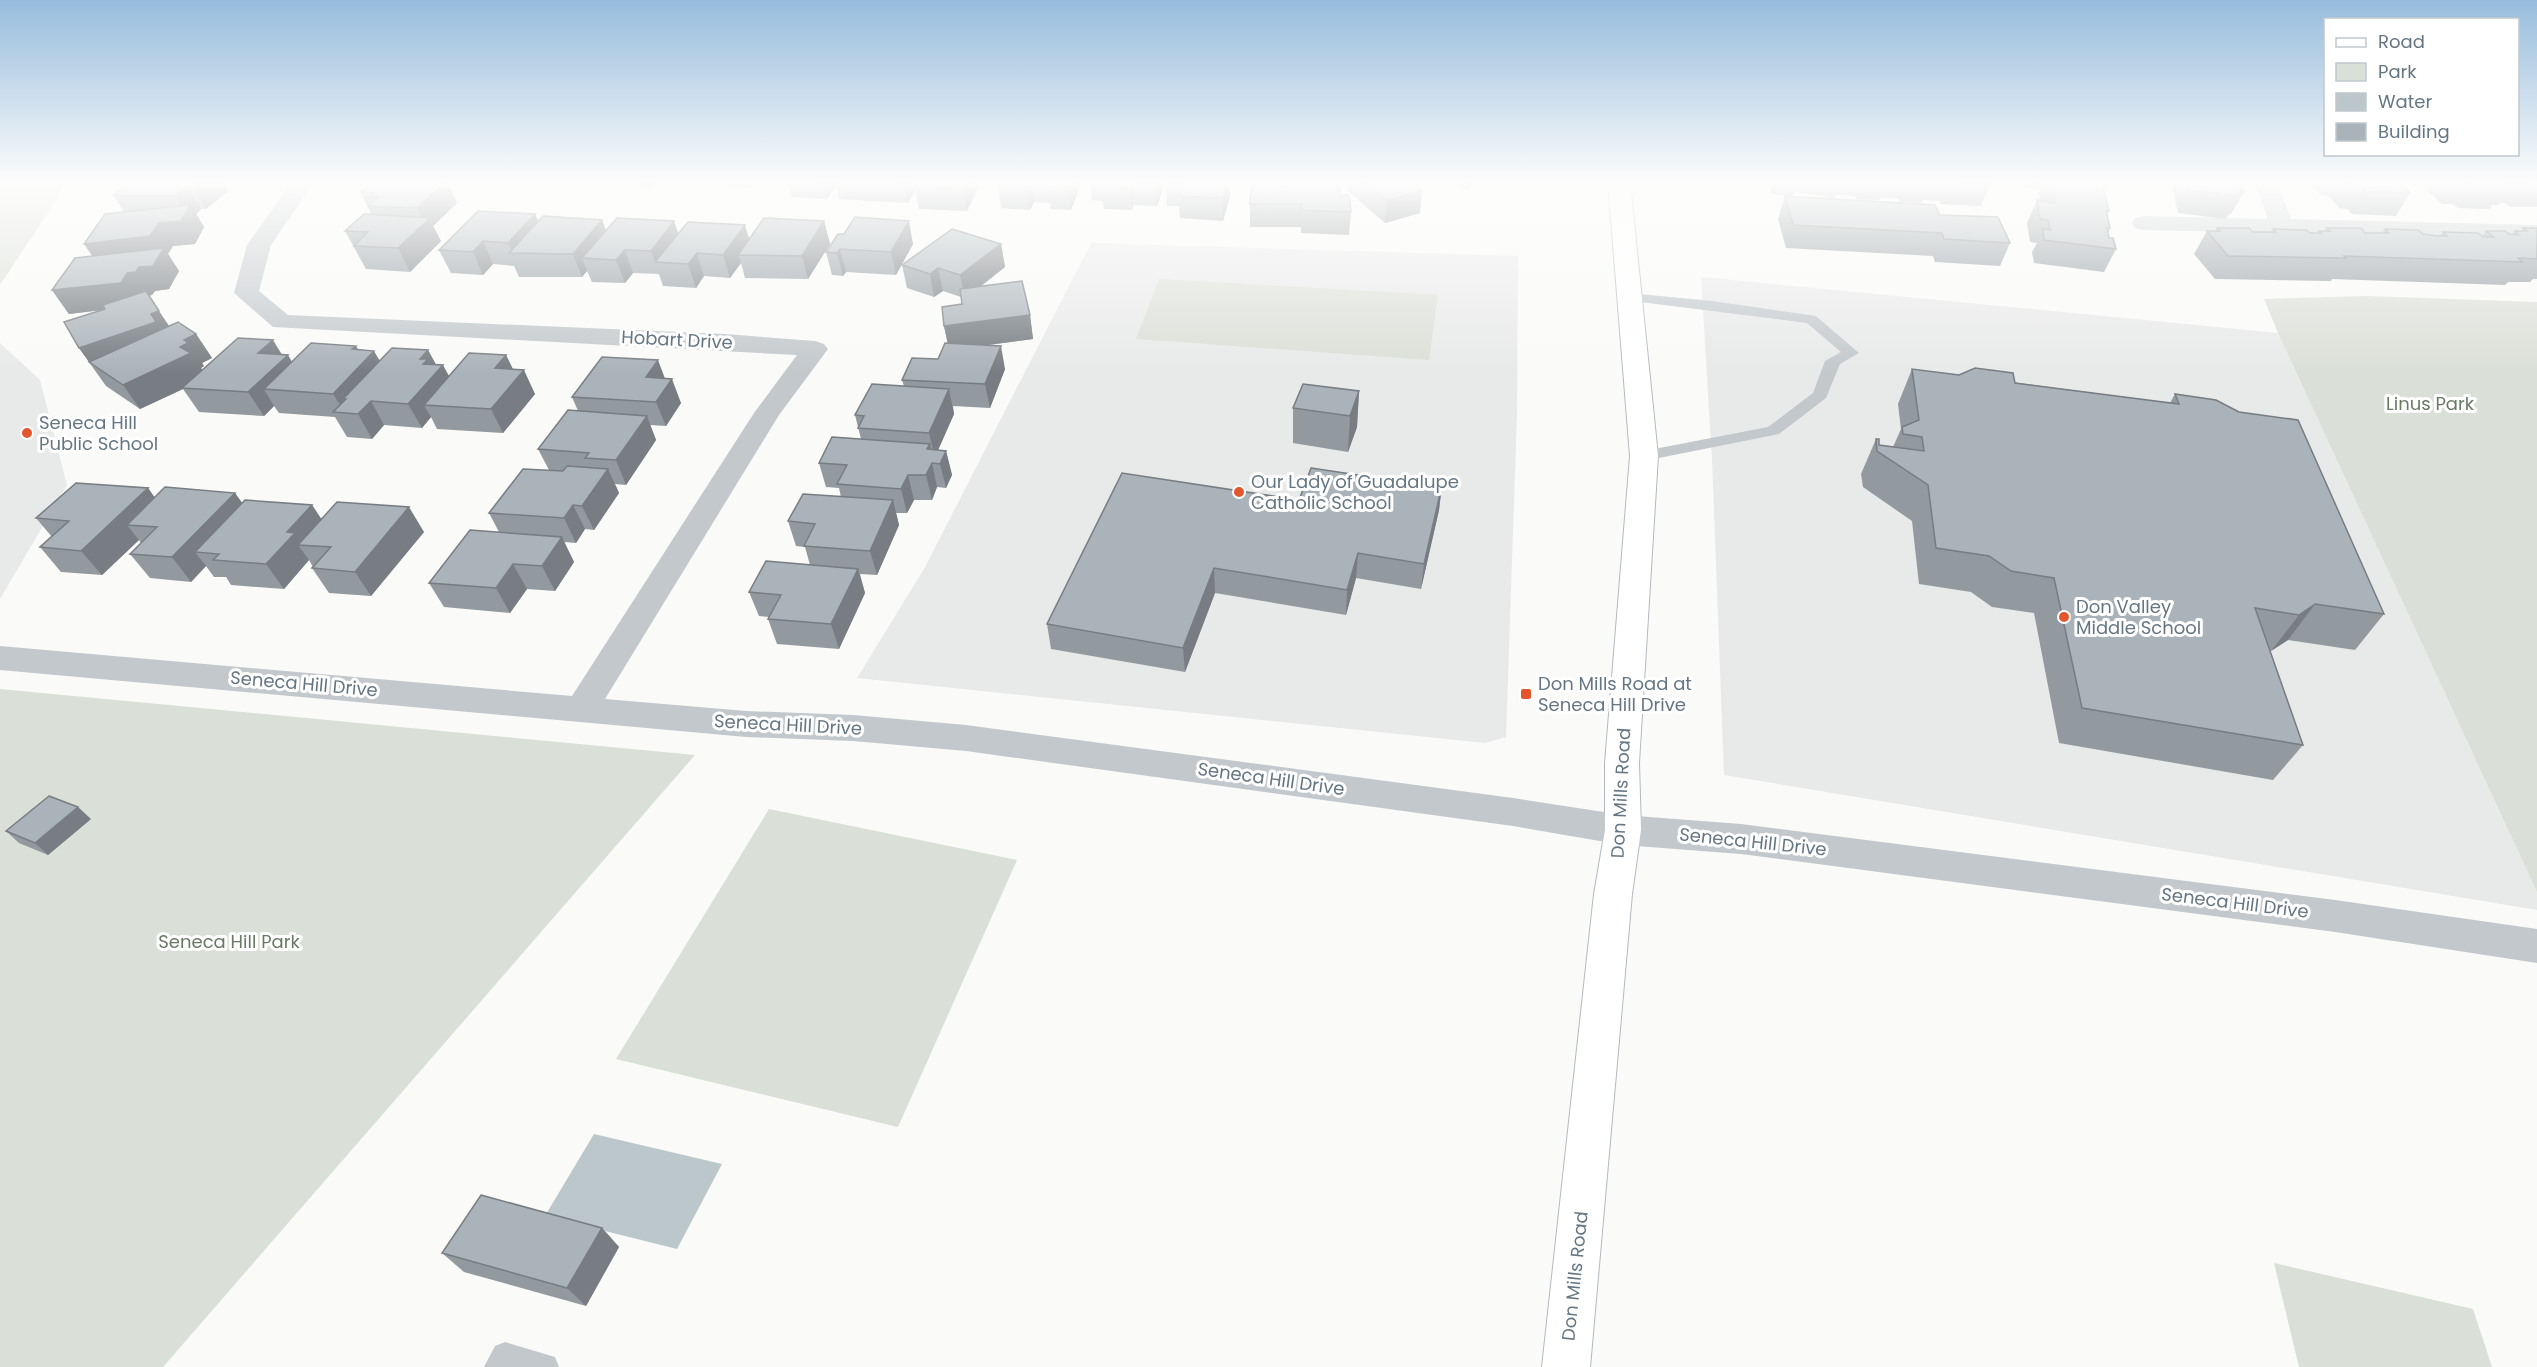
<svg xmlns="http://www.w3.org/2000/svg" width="2537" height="1367" font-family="Poppins,sans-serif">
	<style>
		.built { fill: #e8e9e9 }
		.green { fill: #dadfd7 }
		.water { fill: #bbc7cb }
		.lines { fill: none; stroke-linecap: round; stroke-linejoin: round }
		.secondary-casing { stroke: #b3babf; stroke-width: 2 }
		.service { fill: #c3c8cc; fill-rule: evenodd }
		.minor { fill: #c3c8cc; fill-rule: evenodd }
		.secondary { fill: #fff; fill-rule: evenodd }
		.wall { fill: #929a9f }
		.shaded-wall { fill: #777d82 }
		.building { fill: #aab3b9; stroke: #777d82; stroke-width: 1.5 }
		.poi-dot { fill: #e4572e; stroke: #fff; stroke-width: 2 }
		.labels { text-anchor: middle; stroke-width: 6; stroke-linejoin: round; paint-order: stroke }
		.street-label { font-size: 18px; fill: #657683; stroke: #fff }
		.park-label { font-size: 18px; fill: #687a64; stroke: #fff }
		.poi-label { font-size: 18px; fill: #657683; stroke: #fff; text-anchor: start }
	</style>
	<rect width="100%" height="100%" fill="#fafaf8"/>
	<!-- built -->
	<path class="built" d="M1091 243 1518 256 1517 415 1506 737 1485 743 857 678 924 569Z
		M1701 277 2278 333 2537 892V910L1724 775 1712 459Z
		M0 343 40 380 67 485 0 599Z"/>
	<!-- green -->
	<path class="green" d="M0 182H68L0 285Z
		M1159 279 1438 295 1429 360 1136 339Z
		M2367 296 2537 302V892L2278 333 2264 299Z
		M0 689 695 755 163 1367H0Z
		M769 809 1017 860 898 1127 616 1059Z
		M2274 1263 2473 1309 2492 1367H2299Z"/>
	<!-- water -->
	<path class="water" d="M594 1134 722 1164 677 1249 545 1216Z"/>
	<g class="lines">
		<defs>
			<path id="secondary" d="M1608 182H1630L1658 456 1639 763 1641 830 1632 894 1590 1367H1542L1594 894 1605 830V763L1630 456Z"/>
		</defs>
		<!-- secondary casing -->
		<use href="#secondary" class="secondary-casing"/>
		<!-- service -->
		<path class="service" d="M1629 293 1712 301 1816 316 1859 353 1840 364 1826 398 1779 434 1644 461 1638 460 1636 456 1638 452 1644 451 1768 427 1813 393 1825 361 1841 352 1807 323 1624 300 1622 297 1624 294Z
			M505 1342 555 1357 559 1367H484L495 1346Z"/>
		<!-- minor -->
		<path class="minor" d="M292 182H314L271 245 259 291 288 315 725 334 815 341 824 344 828 349 779 415 605 699 746 711 853 715 966 725 1513 798 1623 815 1741 824 2335 900 2537 929V963L2335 932 1741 854 1623 845 1513 826 966 751 853 741 746 737 0 670V646L572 696 754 413 797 355 273 327 234 293 247 245Z
			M2255 182H2277L2291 219 2537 225V239L2143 230 2135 228 2132 223 2135 218 2143 216 2268 219Z"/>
		<!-- secondary -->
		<use href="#secondary" class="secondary"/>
	</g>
	<!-- wall -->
	<path class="wall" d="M223 182 228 191 206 209H201L196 214 204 227 195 244 173 246 168 254 179 271 169 289 155 291 152 295 148 296 169 326 196 334 212 358 202 363 204 366 201 368 202 370 282 354 292 362 358 350 380 360 428 350 436 365 449 376 506 355 513 369 535 394 503 433 437 429 431 417 422 428 384 425 372 439 347 437 335 417 279 413 274 406 264 416 199 412 183 389 140 409 106 386 79 348 100 310 69 314 52 290 92 256 124 212 113 195Z
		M372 182H452L451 183H448L457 203 433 226 441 241 410 272 366 269 345 231 372 215 360 192Z
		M625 182H660L647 189Z
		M709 182H758L753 187 710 185Z
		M783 182H981L967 211 919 209 915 190 908 203 839 199 836 186 827 199 792 197 789 186H784Z
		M1000 182H1082L1071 210 1051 209 1050 203 1034 202 1030 210 1001 208 998 186Z
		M1090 182H1163L1164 186 1157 206 1133 205 1132 210 1104 209 1103 201 1092 200Z
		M1229 182 1230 196 1223 221 1180 218 1179 206H1167L1166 183Z
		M1348 182H1424L1420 184 1415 182 1420 213 1385 223 1348 191Z
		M1448 182H1477L1466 189Z
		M1768 182H1989L1990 184 1981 206 1941 204 1940 201 1922 200 1921 203 1899 202 1898 199 1880 197 1879 200 1856 199 1855 196 1844 195H1836L1835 198 1794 192 1793 196 1772 194Z
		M2020 182H2102L2109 211 2107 215 2110 228 2108 233 2109 238 2116 249 2104 272 2034 263 2032 252 2037 243 2030 242 2027 223 2037 200 2040 201 2039 192 2041 189 2021 186Z
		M2171 182H2240L2244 192 2231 214H2229L2226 219 2178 213Z
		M2308 182H2399L2410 193 2396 216 2352 214 2347 209 2339 208 2329 196 2321 195Z
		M2422 182H2537V207H2510L2505 203H2500L2498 205H2492L2490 209 2458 208 2453 204H2442L2420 184Z
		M1283 186 1340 195 1351 212 1349 235 1301 233V227H1250V204Z
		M1785 196 1940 215 2010 243 2000 266 1935 262 1933 256 1786 248 1778 219Z
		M535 214 538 222 602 220 606 231 678 233 749 239 824 221 830 244 808 279 745 278 741 263 730 278 704 276 696 288 663 286 659 274 633 273 625 283 592 282 587 271 582 277H519L514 266 493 264 483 275 451 273 439 250Z
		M2217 228 2253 232H2271L2273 229 2317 233 2319 231H2325L2327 228 2365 233H2382L2385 229 2440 236 2443 232 2482 236 2486 231 2512 234 2515 231H2521L2523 228H2537V279H2533L2530 282H2508L2505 285 2332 279 2331 281 2215 279 2194 254 2207 231H2215Z
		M838 234 913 244 896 275 846 272 843 276 832 275 826 252Z
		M1001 244 1005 267 980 287 1030 315 1033 339 988 345 1005 369 990 408 953 406 954 414 938 450 946 451 952 475 946 488 937 487 932 500H914L907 513H896L899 525 877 575 860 574 865 593 839 649 777 644 768 619 769 617 759 616 749 592 810 565 805 547 796 546 788 521 841 497 839 488 826 487 819 463 861 439 855 415 904 386 902 380 938 359 948 343 944 326 962 304 961 297 943 291 934 297 907 288 902 265Z
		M1912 369 2170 403 2175 394 2384 614 2355 650 2288 640 2271 651 2270 650 2303 745 2273 780 2059 743 2034 613 1992 607 1971 592 1919 584 1912 521 1863 487 1861 474 1876 439 1879 445 1893 447 1901 429 1898 404Z
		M665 378 681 403 666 426 650 425 656 440 626 485 615 484 619 493 594 530 585 529 576 543 564 542 574 562 555 591 527 589 510 613 444 607 429 583 499 532 489 513 549 470 538 449 578 411 572 397Z
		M1359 391 1357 427 1348 452 1293 443V408Z
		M1405 482 1442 485 1439 510 1421 589 1356 578 1346 615 1215 593 1185 672 1051 649 1047 624 1299 500Z
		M148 488 154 498 235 493 242 503 312 505 321 519 424 532 371 596 329 593 312 568 313 567 309 560 284 589 231 585 226 577H214L206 566 191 582 150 578 130 554 141 543 139 540 102 575 61 572 40 547 52 537 36 518Z
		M91 819 48 855 19 843 6 831Z
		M602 1228 619 1247 586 1306 464 1272 442 1253Z"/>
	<!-- shaded-wall -->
	<path class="shaded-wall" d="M198 182H223L228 191 206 209 192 187Z
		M445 182H448L457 203 433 226 441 241 410 272 398 248 424 223 417 208Z
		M644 182H660L647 189Z
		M752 182H758L753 187Z
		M823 182H835L836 186 827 199Z
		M903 182H920L915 186V190L908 203Z
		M966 182H981L967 211 963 189Z
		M1030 182H1031L1034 202 1030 210 1027 187Z
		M1070 182H1082L1071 210 1068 187Z
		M1132 182 1133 205 1132 210 1130 188Z
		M1156 182H1163L1164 186 1157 206Z
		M1227 182H1229L1230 196 1223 221V198Z
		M1406 182H1415L1414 193 1422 191 1420 213 1385 223 1386 200Z
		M1466 182H1477L1466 189Z
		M187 186 201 209 196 214 204 227 195 244 173 246 168 254 179 271 169 289 155 291 152 295 143 296 137 306 69 314 52 290 100 267 84 244 159 223 185 213 175 196Z
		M535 214 545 237 513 253 508 243Z
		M602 220 611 243 582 258 587 271 582 277 573 254Z
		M674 221 682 244 655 262 651 251Z
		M824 221 830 244 808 279 802 256Z
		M909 221 913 244 896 275 891 252Z
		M745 225 752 248 738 255 741 263 730 278 723 255Z
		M483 241 493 264 483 275 473 252Z
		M1001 244 1005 267 965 298 960 275Z
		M840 249 846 272 843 276 837 253Z
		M625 250 633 273 625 283 616 260Z
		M697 253 704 276 696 288 688 264Z
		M938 268 943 291 934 297 930 274Z
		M159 311 175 335 90 363 79 348 151 314Z
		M1030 315 1033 339 949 350 944 326Z
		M196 334 212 358 202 363 204 366 201 368 207 377 182 388 183 389 140 409 123 385 180 347 184 340Z
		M273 340 284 358 288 355 302 379 264 389 274 406 264 416 248 392 258 353Z
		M356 346 364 361 374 351 388 375 346 399H343L351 414 345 413 333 394 352 349Z
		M1001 346 1005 369 990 408 985 384Z
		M428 350 439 370 443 365 456 389 424 405 431 417 422 428 408 404 420 359Z
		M506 355 517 378 524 370 535 394 503 433 491 409 495 368Z
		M658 360 667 384 646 377Z
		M672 379 681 403 666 426 656 402Z
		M949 389 954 414 935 457 929 433Z
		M1359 391 1357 427 1348 452 1350 416Z
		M371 401 384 425 372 439 358 414Z
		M647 416 656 440 626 485 616 460Z
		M930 444 934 463H932L937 487 932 500 926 475 927 449Z
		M946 451 952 475 946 488 940 464Z
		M608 469 619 493 594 530 582 506Z
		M908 475 914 500 907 513 901 489Z
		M1442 485 1439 510 1421 589 1424 564Z
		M148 488 166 513 127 525 139 540 102 575 81 551Z
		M235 493 252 517 195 552 206 566 191 582 172 557Z
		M893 500 899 525 877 575 870 551Z
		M312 505 328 529 298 545 309 560 284 589 266 564 287 532Z
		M573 505 585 529 576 543 564 518Z
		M409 507 424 532 371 596 355 572Z
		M562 537 574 562 555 591 542 566Z
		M1358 553 1356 578 1346 615 1347 590Z
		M513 564 527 589 510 613 496 588Z
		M1214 568 1215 593 1185 672 1183 648Z
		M858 569 865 593 839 649 831 624Z
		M2315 604 2288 640 2271 651 2299 615Z
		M78 807 91 819 48 855 35 843Z
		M602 1228 619 1247 586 1306 567 1288Z"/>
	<!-- building -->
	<path class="building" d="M130 182H198L192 187 187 186 175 196 113 195Z
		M372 182H445L417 208 368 206 378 197H370L375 193 360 192Z
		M917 182H966L963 189 915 186Z
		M1000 182H1030L1027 187 998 186Z
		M1050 182H1070L1068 187 1048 186Z
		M1104 182H1156L1155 183 1132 182 1130 188 1102 186Z
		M1166 182H1227L1223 198 1179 196 1182 184 1166 183Z
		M1251 182H1283V186H1340V195H1348L1350 199 1351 212 1301 210 1302 204H1250Z
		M1365 182H1411L1422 191 1386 200Z
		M1955 182H1989L1990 184Z
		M2053 182H2102L2109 211H2106L2110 228H2107L2109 238H2113L2116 249 2044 240 2043 229 2050 230 2048 220 2040 219 2037 200 2055 203Z
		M2188 182H2240L2244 192 2237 191 2239 196 2190 190Z
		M2350 182H2399L2410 193 2366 192 2361 186H2353Z
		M2469 182H2513L2514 183 2501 182 2505 186 2473 185Z
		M2523 182H2537V185L2526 184Z
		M1785 196 1935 205 1940 215 1998 217 2010 243 1944 239 1942 233 1793 225Z
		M190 205 181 221 159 223 150 236 84 244 105 214Z
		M478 211 535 214 508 243 483 241 473 252 439 250Z
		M364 214 430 218 398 248 354 246 368 232 345 231Z
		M543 216 602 220 573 254 509 253Z
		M855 217 909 221 891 252 840 249 837 253 826 252 838 234H844Z
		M617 218 674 221 651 251 625 250 616 260 582 258Z
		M764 218 824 221 802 256 738 255Z
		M688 222 745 225 723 255 697 253 688 264 655 262Z
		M2217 228H2249L2253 232H2276L2273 229 2306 230 2310 233H2321L2319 231H2330L2327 228H2361L2365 233H2389L2385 229 2418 230 2423 234 2437 236H2447L2443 232 2478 233 2483 237H2494L2486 231H2505L2509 234 2519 235 2515 231H2527L2523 228H2537V259L2518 258 2522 262 2344 256 2346 258 2228 256 2207 231H2220Z
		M952 229 1001 244 960 275 938 268 930 274 902 265Z
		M164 248 153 266 139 267 136 272 127 273 121 283 52 290 75 258Z
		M1022 281 1030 315 944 326 942 307 962 304 960 289Z
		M146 291 159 311 151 314 156 322 79 348 64 322 105 309 103 305Z
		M178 322 196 334 184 340 188 343 180 347 191 353 123 385 89 362Z
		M238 338 273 340 258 353 288 355 248 392 182 388Z
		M311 343 356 346 352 349 374 351 333 394 264 389Z
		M945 343 1001 346 985 384 902 380 912 358 938 359Z
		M392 348 428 350 420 359H428L423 364 443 365 408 404 371 401 358 414 333 412 346 399H343Z
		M469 353 506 355 495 368 524 370 491 409 424 405Z
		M602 357 658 360 646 377 672 379 656 402 572 397Z
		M1975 368 2013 373 2015 383 2179 404 2175 394 2216 400 2239 412 2298 420 2384 614 2315 604 2299 615 2255 608 2303 745 2082 708 2054 578 2011 571 1989 556 1936 548 1928 485 1877 451 1876 439H1879V445L1924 451 1922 437 1903 434 1902 427 1919 420 1912 369 1959 375Z
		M872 384 949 389 929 433 858 428 864 416 855 415Z
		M1303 384 1359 391 1350 416 1293 408Z
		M568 410 647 416 616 460 585 458 589 453 538 449Z
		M832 437 930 444 927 449 946 451 940 464 932 463 926 475H908L901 489 837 484 847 465 819 463Z
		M567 466 608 469 582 506 573 505 564 518 489 513 523 469 563 471Z
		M1311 468 1405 482 1406 480 1442 485 1424 564 1358 553 1347 590 1214 568 1183 648 1047 624 1122 473 1299 500Z
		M76 483 148 488 81 551 40 547 69 521 36 518Z
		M165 487 235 493 172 557 130 554 157 527 127 525Z
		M803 494 893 500 870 551 804 546 815 524 788 521Z
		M245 500 312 505 287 532 295 533 266 564 213 560 219 554 195 552Z
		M337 502 409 507 355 572 312 568 331 547 298 545Z
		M470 530 562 537 542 566 513 564 496 588 429 583Z
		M766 561 858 569 831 624 768 619 781 595 749 592Z
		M49 796 78 807 35 843 6 831Z
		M481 1195 602 1228 567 1288 442 1253Z"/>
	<!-- sky -->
	<linearGradient id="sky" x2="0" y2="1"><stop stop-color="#96bcdc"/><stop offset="0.49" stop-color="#fdfdfc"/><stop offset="1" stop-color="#fdfdfc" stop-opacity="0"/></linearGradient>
	<rect width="2537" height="373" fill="url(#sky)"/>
	<!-- markers -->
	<g class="poi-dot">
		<circle cx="27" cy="433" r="6"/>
		<circle cx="1239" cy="492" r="6"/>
		<circle cx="2064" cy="617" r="6"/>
		<rect x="1520" y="688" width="12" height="12" rx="3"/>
	</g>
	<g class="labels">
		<!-- street labels -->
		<g class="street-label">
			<text transform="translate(677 340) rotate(3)" y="6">Hobart Drive</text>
			<text transform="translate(304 684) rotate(5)" y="6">Seneca Hill Drive</text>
			<text transform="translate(788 725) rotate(3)" y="6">Seneca Hill Drive</text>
			<text transform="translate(1271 779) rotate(8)" y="6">Seneca Hill Drive</text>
			<text transform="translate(1621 793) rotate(-87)" y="6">Don Mills Road</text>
			<text transform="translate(1753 842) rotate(6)" y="6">Seneca Hill Drive</text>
			<text transform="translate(2235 903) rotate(7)" y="6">Seneca Hill Drive</text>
			<text transform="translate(1575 1276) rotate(-84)" y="6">Don Mills Road</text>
		</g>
		<!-- park labels -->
		<g class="park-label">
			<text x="2430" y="410">Linus Park</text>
			<text x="229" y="948">Seneca Hill Park</text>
		</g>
		<!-- poi labels -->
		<g class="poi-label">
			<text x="39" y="429">Seneca Hill<tspan x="39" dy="21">Public School</tspan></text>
			<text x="1251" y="488">Our Lady of Guadalupe<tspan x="1251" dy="21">Catholic School</tspan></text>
			<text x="2076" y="613">Don Valley<tspan x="2076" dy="21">Middle School</tspan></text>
			<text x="1538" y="690">Don Mills Road at<tspan x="1538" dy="21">Seneca Hill Drive</tspan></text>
		</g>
	</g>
	<!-- legend -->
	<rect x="2324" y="18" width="195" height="138" fill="#ffffff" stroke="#c1c8cd" stroke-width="1.5"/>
	<rect x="2336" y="38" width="30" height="9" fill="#ffffff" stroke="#c1c8cd" stroke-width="1.5"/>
	<text x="2378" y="48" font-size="18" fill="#657683">Road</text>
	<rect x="2336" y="63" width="30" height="18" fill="#dadfd7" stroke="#c1c8cd" stroke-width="1.5"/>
	<text x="2378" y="78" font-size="18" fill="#657683">Park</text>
	<rect x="2336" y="93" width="30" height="18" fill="#bbc7cb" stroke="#c1c8cd" stroke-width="1.5"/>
	<text x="2378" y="108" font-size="18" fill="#657683">Water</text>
	<rect x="2336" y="123" width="30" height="18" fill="#aab3b9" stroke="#c1c8cd" stroke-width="1.5"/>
	<text x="2378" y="138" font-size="18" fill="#657683">Building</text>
</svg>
